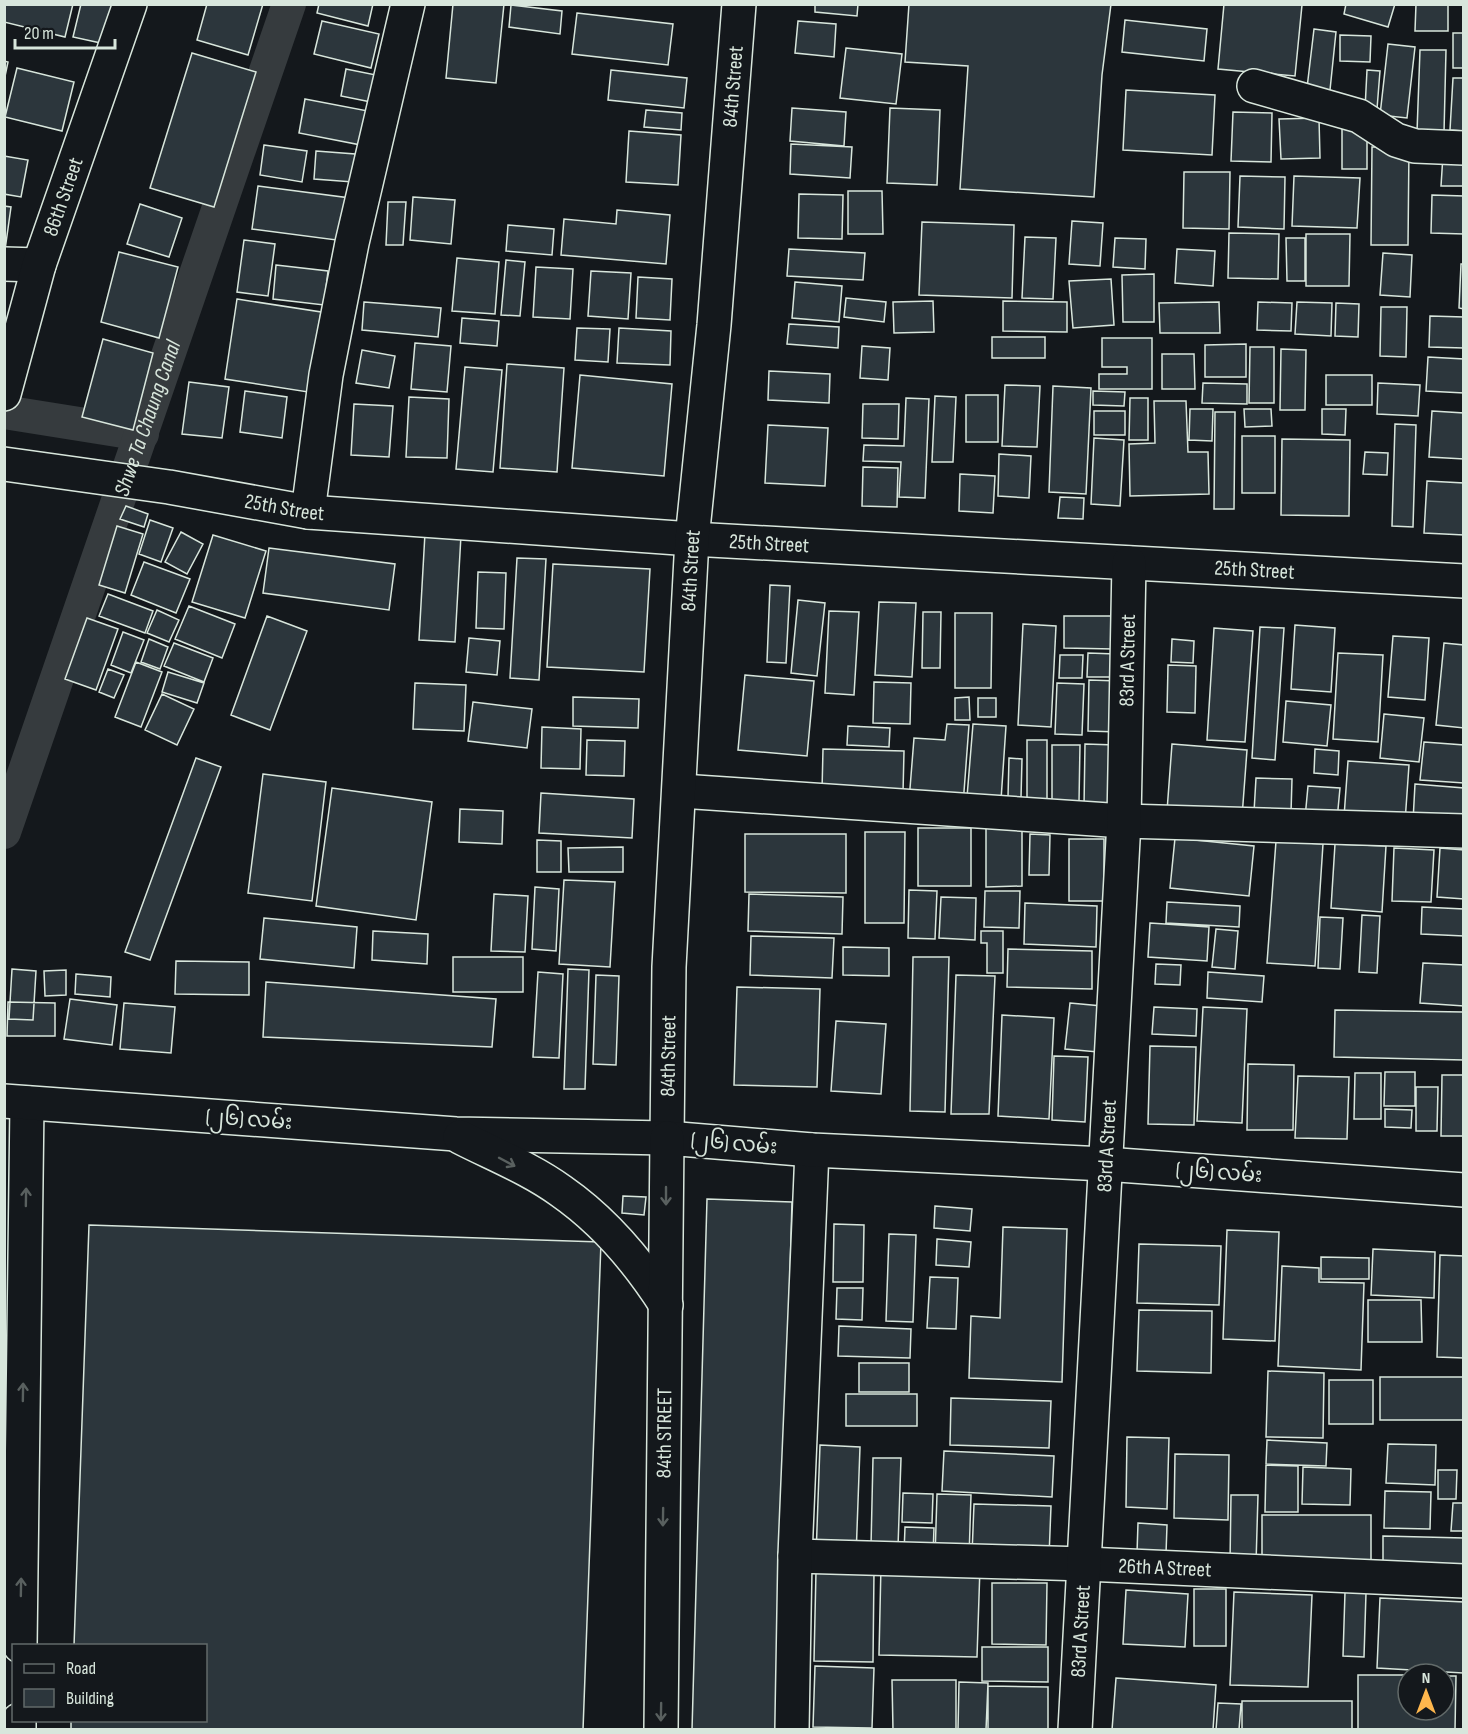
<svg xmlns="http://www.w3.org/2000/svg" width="1468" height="1734" font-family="'Sofia Sans Condensed','Noto Sans Myanmar',sans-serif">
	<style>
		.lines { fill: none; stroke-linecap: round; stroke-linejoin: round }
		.canal { stroke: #363b3e; stroke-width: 34 }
		.building { fill: #2c363c; stroke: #d8e6dc; stroke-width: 1.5 }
		.minor-casing { stroke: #d8e6dc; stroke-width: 36 }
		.major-casing { stroke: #d8e6dc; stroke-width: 36 }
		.minor { stroke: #14181c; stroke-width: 33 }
		.major { stroke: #14181c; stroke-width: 33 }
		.oneway { stroke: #59605f }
		.labels { text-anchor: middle; stroke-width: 4.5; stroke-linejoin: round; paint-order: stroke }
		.street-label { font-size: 21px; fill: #d8e6dc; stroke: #14181c }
		.water-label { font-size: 22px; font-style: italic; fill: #d8e6dc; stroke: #14181c }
	</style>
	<rect width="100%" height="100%" fill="#14181c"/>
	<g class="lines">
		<!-- canal -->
		<g class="canal">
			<path d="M4 412 142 434"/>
			<path id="s1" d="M4 832 289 4"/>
		</g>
	</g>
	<!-- building -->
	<path class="building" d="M4 4H73L65 37 4 22Z
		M81 4H120L110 45 73 37Z
		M207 4H263L248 55 197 40Z
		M319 4H373L368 26 317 13Z
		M453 4H504L496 83 446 78Z
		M815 4H858L857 16 815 12Z
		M909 4H1111L1102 75 1094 197 960 189 968 66 905 62Z
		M1224 4 1302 5 1295 76 1218 69Z
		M1346 4H1395L1388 27 1344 14Z
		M1416 4H1448V31H1415Z
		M511 5 562 11 560 34 509 27Z
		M577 13 673 24 668 65 572 54Z
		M1125 20 1207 29 1204 61 1122 52Z
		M322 21 379 34 371 68 314 54Z
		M798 21 836 24 834 57 795 53Z
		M1314 29 1336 32 1330 90 1307 88Z
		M1453 33H1464V68H1453Z
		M1340 35 1371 36 1370 62 1340 61Z
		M1388 44 1415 47 1407 118 1380 115Z
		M846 48 902 54 896 104 840 98Z
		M1420 50H1446L1444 133 1417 132Z
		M192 53 256 72 214 207 150 188Z
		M4 61 8 62 4 81Z
		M17 68 74 82 62 131 5 117Z
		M346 69 386 77 381 104 341 96Z
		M611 70 687 78 684 108 608 100Z
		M1367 70 1380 71 1377 109H1365Z
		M1453 78H1464V131L1450 130Z
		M1126 90 1215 95 1212 155 1123 150Z
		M305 99 368 111 361 145 299 133Z
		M792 108 846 112 844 146 790 141Z
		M890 108 940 110 937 185 887 183Z
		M646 110 682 113 681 130 644 127Z
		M1233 112 1272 113 1271 162 1231 161Z
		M1319 118 1320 158 1281 159 1279 119Z
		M1342 129H1367V169H1342Z
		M629 131 681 135 678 185 626 182Z
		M791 144 852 147 850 178 790 174Z
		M264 145 307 151 302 182 260 175Z
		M1372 147H1409L1408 245H1371Z
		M316 151 355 154 353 182 314 179Z
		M1443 155H1464V186H1441Z
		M4 156 28 160 21 197 4 194Z
		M1184 172H1230L1229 229 1183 228Z
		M1240 176 1285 177 1284 229 1238 227Z
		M1294 176 1360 178 1357 228 1292 226Z
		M258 186 350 198 344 241 252 229Z
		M848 191H882L883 234H848Z
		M799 194 843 195 842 239 798 238Z
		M1432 195 1464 196V234L1431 233Z
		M413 197 455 200 451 244 410 240Z
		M388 202H406L403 245H386Z
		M140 204 182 218 169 257 127 244Z
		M4 206 11 207 5 250H4Z
		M617 210 670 215 666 264 561 255 564 219 616 224Z
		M1072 221 1103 223 1100 266 1069 264Z
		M922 222 1014 225 1012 298 919 295Z
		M508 225 554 229 552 255 506 251Z
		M1229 233 1279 234 1278 279 1228 278Z
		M1306 234H1350L1349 286H1306Z
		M1025 237 1056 238 1053 299 1022 298Z
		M1115 238 1146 239 1145 269 1113 267Z
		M1286 238H1305V281H1287Z
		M244 240 275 244 268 296 237 292Z
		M789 249 865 253 863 280 787 276Z
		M1177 249 1215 251 1213 286 1175 283Z
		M119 252 178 267 159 338 101 322Z
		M1383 253 1412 255 1410 297 1380 295Z
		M457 258 499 262 495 314 452 311Z
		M506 260 525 262 520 316 501 315Z
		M1461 264H1464V309L1459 308Z
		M276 265 328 271 324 305 273 299Z
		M536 267 573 269 570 319 533 317Z
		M591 271 631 273 628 319 588 316Z
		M1154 274V322H1123L1122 275Z
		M638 277 672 279 670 320 636 318Z
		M1111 279 1114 325 1073 328 1069 281Z
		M795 282 842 286 839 322 792 318Z
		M846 298 886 302 884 322 844 317Z
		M237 299 321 312 308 392 225 379Z
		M933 301 934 332 894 333 893 302Z
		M1003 301 1067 302V332L1003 331Z
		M364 302 441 308 438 337 362 330Z
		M1219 302 1220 333H1160L1159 303Z
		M1258 302 1292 303 1291 331 1257 330Z
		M1297 302 1332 303 1331 336 1295 334Z
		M1336 303 1359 304 1358 337 1335 336Z
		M1381 307H1407L1406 357 1380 356Z
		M1430 316 1464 317V348L1429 347Z
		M462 318 499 321 497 346 460 343Z
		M789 324 839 327 838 348 787 344Z
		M577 328 610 329 608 362 575 360Z
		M619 328 671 331 670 365 617 363Z
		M992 337H1045V358H992Z
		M1102 338H1152V389H1099V374H1127V367H1102Z
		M103 339 153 353 133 430 82 417Z
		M415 343 451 346 447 392 411 389Z
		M1246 344V377H1205V345Z
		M862 346 890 348 888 380 860 378Z
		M1250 347H1274V403H1249Z
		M1281 349 1306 350 1305 410H1280Z
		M362 350 395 356 389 388 356 383Z
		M1162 354H1194L1195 389H1162Z
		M1428 357 1464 359V393L1426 391Z
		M507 364 564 368 557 472 500 468Z
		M465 367 502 370 493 472 456 469Z
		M769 371 830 374 829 403 768 400Z
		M580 375 672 384 664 476 572 468Z
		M1326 375H1372V405H1326Z
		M189 382 229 387 222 438 182 434Z
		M1203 383 1247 384V404L1202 403Z
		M1378 383 1420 385 1418 416 1377 414Z
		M1005 385 1040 386 1037 447 1002 446Z
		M1053 386 1091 388 1086 494 1049 492Z
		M245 391 287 397 282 438 240 432Z
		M1093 391 1125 392 1124 406 1093 405Z
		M966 395H998V442H966Z
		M935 396 956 397 953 462H932Z
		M409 397 449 399 447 458 406 457Z
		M906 398 929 399 925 498 899 497 901 462 863 461 864 445 904 446Z
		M1130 398H1148V440H1129Z
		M1154 401H1186L1188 452H1208L1209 494 1130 496 1129 444 1155 443Z
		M354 404 393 406 389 457 351 455Z
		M863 404H899L898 439 862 438Z
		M1190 409H1213L1212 441 1189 440Z
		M1244 409H1271L1272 426 1245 427Z
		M1322 409H1346L1345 435 1322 434Z
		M1094 411H1125V435H1094Z
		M1432 411 1464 413V459L1429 457Z
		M1215 412H1235L1234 509H1214Z
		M1395 424 1416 425 1413 527 1392 526Z
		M768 425 828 428 825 486 765 483Z
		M1242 436H1275V493H1242Z
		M1094 438 1124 440 1120 506 1091 504Z
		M1282 439 1350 440 1349 516 1281 515Z
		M1365 452 1388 453 1387 475 1363 474Z
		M999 454 1031 456 1029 498 998 496Z
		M863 467 898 468 897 507 862 506Z
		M960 474 995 476 993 513 959 511Z
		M1427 481 1464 483V535L1424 533Z
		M1060 497 1084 498 1083 519 1058 518Z
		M126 506 148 514 144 527 120 519Z
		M150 520 173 528 161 562 139 554Z
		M117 526 143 534 125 593 99 585Z
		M181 532 203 544 187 574 165 562Z
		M425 533 461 535 455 642 419 640Z
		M213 535 266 551 245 618 192 602Z
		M269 548 395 564 389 610 263 593Z
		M517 558 546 559 539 680 510 678Z
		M144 562 190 579 176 613 131 595Z
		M553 564 650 569 644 672 547 667Z
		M478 572 506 573 504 629 476 628Z
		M770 585 790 586 786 663 767 662Z
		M108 594 153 611 145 633 99 616Z
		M798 600 825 603 817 676 791 673Z
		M879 602 916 603 912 677 875 675Z
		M189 606 235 624 222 658 175 639Z
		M157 610 179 620 169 642 147 633Z
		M829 611 859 612 854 695 825 693Z
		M923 612H941L940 668H922Z
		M955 613H992L991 688H955Z
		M267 616 307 631 270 730 231 715Z
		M1064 616H1115L1114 649 1064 648Z
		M87 618 118 629 96 690 65 679Z
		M1023 624 1056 626 1051 727 1018 725Z
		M1295 625 1335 628 1331 692 1291 689Z
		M1260 627 1284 628 1275 760 1252 758Z
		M1214 628 1253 631 1245 742 1207 740Z
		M123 632 144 640 131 673 111 665Z
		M1393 636 1429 638 1425 700 1388 697Z
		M469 638 500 641 497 675 466 672Z
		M149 639 168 647 160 669 141 662Z
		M1172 639 1194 641 1193 663 1171 662Z
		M174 643 213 658 204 682 164 666Z
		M1444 643 1464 645V728L1436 725Z
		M1088 653 1116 654 1115 677H1087Z
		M1338 653 1383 655 1378 742 1333 739Z
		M1060 655H1083L1082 678H1059Z
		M136 662 162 672 141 727 115 717Z
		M1168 665 1196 666 1195 713 1167 712Z
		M108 669 124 675 114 698 99 692Z
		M168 672 204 683 197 703 162 692Z
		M745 675 814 681 807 756 738 750Z
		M1089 680 1119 681 1118 732 1088 731Z
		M874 682 911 683 910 724 873 723Z
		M415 683 466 685 464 731 413 729Z
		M1057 683 1084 684 1082 735 1055 734Z
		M162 694 194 709 177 745 145 730Z
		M573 697 639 699 638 728 573 726Z
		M969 697 970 720H955V698Z
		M978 698H996V717H978Z
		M1286 701 1331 705 1327 746 1283 742Z
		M473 702 532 709 527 748 468 741Z
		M1384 714 1424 718 1419 762 1380 758Z
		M947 724 969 725 963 805 909 801 914 738 945 740Z
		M973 724 1006 726 1001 800 967 797Z
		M848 726 890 728 889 747 847 745Z
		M542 727 581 729 580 769 541 768Z
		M587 740 625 741 624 776 586 775Z
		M1027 740H1047V799H1027Z
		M1424 742 1464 745V783L1420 780Z
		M1085 744 1116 745 1114 808 1084 807Z
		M1172 744 1247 750 1242 817 1167 811Z
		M1052 745H1080L1079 802H1052Z
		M823 749 904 751 903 793 822 791Z
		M1315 749 1339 751 1338 775 1314 773Z
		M196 758 221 767 150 960 125 952Z
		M1009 758 1022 759 1021 798 1008 797Z
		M1348 761 1409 765 1405 822 1344 817Z
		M263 774 326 782 312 901 248 893Z
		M1256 778 1292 779 1291 813 1254 812Z
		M1415 784 1464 788V825L1413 821Z
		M1308 786 1340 788 1337 820 1305 818Z
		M332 788 432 802 416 920 316 906Z
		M541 793 634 799 632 838 539 833Z
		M460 809 503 811 502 844 459 842Z
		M986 827H1022V886L986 887Z
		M918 828H971V886H918Z
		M865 832H905L904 923H865Z
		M745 834H846V893L745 892Z
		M1030 834 1050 835 1049 875H1029Z
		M1175 838 1254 846 1249 896 1170 888Z
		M1069 839H1104V901H1069Z
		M537 840 561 841V872H537Z
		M1276 841 1323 844 1315 966 1267 963Z
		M1335 844 1386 846 1382 912 1331 908Z
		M623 847V872H569L568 848Z
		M1394 848 1434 850 1431 902 1392 901Z
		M1440 848 1464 850V899L1437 897Z
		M564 880 615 882 610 967 559 964Z
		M535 887 559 889 556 951 532 949Z
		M909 890 937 891 935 939 908 938Z
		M985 891H1020L1019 928 984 927Z
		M494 894 528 896 525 952 491 951Z
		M749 894 843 897 842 934 748 931Z
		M941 897 976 898 975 940 939 938Z
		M1167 902 1240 906 1239 927 1166 923Z
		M1025 903 1097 906 1096 947 1024 944Z
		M1422 907 1464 909V936L1421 934Z
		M1362 915 1380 916 1377 973 1359 972Z
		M1320 917 1343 918 1340 969 1318 968Z
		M264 918 357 927 354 968 260 959Z
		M1150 923 1209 927 1207 961 1148 957Z
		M1216 929 1238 931 1235 969 1212 967Z
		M373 931 428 934 427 964 372 960Z
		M981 931H1003V973H987V943H981Z
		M751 936 834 938 832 978 750 975Z
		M843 947 889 948V976L843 975Z
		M1008 949 1092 951V989L1007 987Z
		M453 957H523V992H453Z
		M913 957H949L945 1112 910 1111Z
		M176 961 249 962V995L175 994Z
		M1423 963 1464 965V1006L1420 1003Z
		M1156 964 1181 965 1180 985 1155 984Z
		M12 969 36 971 33 1020 9 1019Z
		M568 969 589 970 585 1089H564Z
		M66 970V995L45 996 44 971Z
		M538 972 563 974 559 1058 533 1057Z
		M1208 972 1264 976 1262 1002 1207 998Z
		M76 974 111 977 110 997 75 994Z
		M596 975 619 976 616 1065 593 1064Z
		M956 975 995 976 989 1114H951Z
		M266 982 496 999 492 1047 263 1037Z
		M737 987 820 989 817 1087 734 1085Z
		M70 999 117 1005 112 1045 64 1039Z
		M8 1002 55 1003V1036H7Z
		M124 1003 175 1007 171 1053 120 1049Z
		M1070 1003 1102 1006 1098 1052 1065 1049Z
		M1154 1007 1197 1009 1196 1036 1152 1034Z
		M1203 1007 1247 1009 1242 1123 1197 1121Z
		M1335 1010 1464 1012V1060L1334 1057Z
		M1002 1015 1054 1018 1049 1119 998 1116Z
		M836 1021 886 1024 881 1094 831 1091Z
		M1150 1046 1196 1047 1194 1125 1148 1124Z
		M1054 1056 1088 1057 1085 1122 1052 1120Z
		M1248 1064 1294 1065 1293 1130H1247Z
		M1385 1072H1415V1106H1384Z
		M1355 1073H1381V1119H1354Z
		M1442 1075H1464V1136H1441Z
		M1298 1076 1349 1077 1347 1139 1295 1138Z
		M1416 1087H1438L1437 1131H1416Z
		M1385 1109 1412 1110 1411 1128 1385 1127Z
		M623 1196 646 1197 644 1215 622 1213Z
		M707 1199 792 1202 777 1730H692Z
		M935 1206 972 1209 970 1231 934 1228Z
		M834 1224 864 1225 863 1282H833Z
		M89 1225 601 1242 583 1730H71V1720H206V1646H74Z
		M1003 1227 1067 1229 1062 1382 969 1378 971 1316 1000 1318Z
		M1227 1230 1279 1232 1275 1341 1223 1339Z
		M889 1234 916 1235 913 1322 886 1321Z
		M937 1239 971 1242 969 1267 936 1265Z
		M1139 1244 1221 1246 1219 1305 1137 1303Z
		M1373 1249 1435 1252 1434 1298 1371 1295Z
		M1440 1255 1464 1256V1358L1437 1357Z
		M1321 1257 1369 1258V1279H1321Z
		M1282 1266 1319 1268V1282L1364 1283 1361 1370 1278 1366Z
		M930 1277 958 1278 956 1329 927 1328Z
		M837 1288H863L862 1320 836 1319Z
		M1368 1300H1421L1422 1342H1368Z
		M1139 1310 1212 1311 1211 1373 1137 1371Z
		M839 1326 911 1329 910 1358 838 1356Z
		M859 1363H909V1392H859Z
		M1268 1371 1324 1373 1323 1438 1266 1437Z
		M1380 1377H1464V1420H1380Z
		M1329 1380H1373V1424H1329Z
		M846 1394H917V1426H846Z
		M951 1398 1051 1401 1049 1448 950 1445Z
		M1127 1437 1169 1438 1167 1509 1126 1507Z
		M1267 1440 1327 1443 1326 1466 1266 1464Z
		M1388 1444 1436 1445 1435 1485 1386 1483Z
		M820 1445 860 1447 856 1557 816 1556Z
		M944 1451 1054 1456 1052 1497 942 1491Z
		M1175 1454 1229 1455 1228 1520 1174 1518Z
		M873 1458H901L898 1547 871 1546Z
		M1266 1465 1298 1466V1512H1265Z
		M1303 1467 1351 1469 1350 1505 1302 1504Z
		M1438 1470H1457L1456 1499H1438Z
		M1385 1491 1431 1492 1430 1529 1384 1528Z
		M903 1493 933 1494 932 1523 902 1522Z
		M937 1494 971 1495 969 1558 935 1557Z
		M1231 1495H1258L1256 1564 1230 1563Z
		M1453 1503H1464V1531H1451Z
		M974 1504 1051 1506 1049 1557 972 1554Z
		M1262 1515H1371V1566H1262Z
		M1138 1523 1167 1525 1166 1554 1137 1553Z
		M905 1527 934 1528 933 1554 904 1553Z
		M1383 1536 1464 1538V1565L1383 1563Z
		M881 1565 980 1567 977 1657 879 1655Z
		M816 1571H874L873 1662 814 1661Z
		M992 1583H1047L1046 1645 992 1644Z
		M1194 1589H1226V1646H1194Z
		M1126 1590 1188 1594 1185 1647 1123 1644Z
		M1234 1592 1312 1595 1308 1687 1230 1685Z
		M1345 1592 1366 1593 1364 1657 1343 1656Z
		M1380 1598 1464 1602 1463 1673 1377 1668Z
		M982 1647H1048V1682L982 1681Z
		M815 1666 874 1668 872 1728 813 1727Z
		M1358 1675H1408V1710H1444V1676H1456L1455 1730H1358Z
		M1116 1678 1216 1685 1213 1730H1112Z
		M892 1680H956V1730H893Z
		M959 1682 988 1683 986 1730H958Z
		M988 1686 1048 1687V1730H988Z
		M1242 1701H1352V1730H1242Z
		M1218 1703 1241 1704 1239 1730H1216Z"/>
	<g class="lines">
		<defs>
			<g id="minor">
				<path d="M1254 86 1359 116 1396 140 1415 146 1464 148"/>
				<path d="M4 264 39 265"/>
				<path id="s2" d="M4 394 39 265 130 4"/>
				<path id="s3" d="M4 464 169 487 308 512 692 539 1464 581"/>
				<path d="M308 512 326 375 352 243 408 4"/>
				<path d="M681 791 1124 821 1464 831"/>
				<path id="s4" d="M667 1138 669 967 692 539 714 325 739 4"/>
				<path id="s5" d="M795 1556 1085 1564 1464 1581"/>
				<path d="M20 1646 27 1103"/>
				<path d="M19 1730V1720"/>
				<path d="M792 1730 795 1556 812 1150"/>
				<path id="s6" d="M1075 1730 1124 821 1129 563"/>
			</g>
			<g id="major">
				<path d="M4 1101 456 1134 667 1138 812 1150 1105 1164 1464 1190"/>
				<path d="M460 1137C493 1154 531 1169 561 1191 604 1221 638 1261 666 1305"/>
				<path id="s7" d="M661 1730 667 1138"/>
			</g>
		</defs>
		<!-- minor casing -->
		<use href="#minor" class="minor-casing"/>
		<!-- major casing -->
		<use href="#major" class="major-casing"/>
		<!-- minor -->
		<use href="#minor" class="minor"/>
		<!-- major -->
		<use href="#major" class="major"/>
	</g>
	<!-- one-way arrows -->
	<defs><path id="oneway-shaft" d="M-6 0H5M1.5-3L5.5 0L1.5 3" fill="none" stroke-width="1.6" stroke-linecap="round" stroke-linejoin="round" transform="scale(1.5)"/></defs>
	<g class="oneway">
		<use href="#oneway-shaft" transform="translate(507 1162) rotate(28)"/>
		<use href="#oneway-shaft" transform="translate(666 1196) rotate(90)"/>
		<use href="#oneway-shaft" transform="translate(26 1197) rotate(-89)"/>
		<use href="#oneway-shaft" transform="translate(23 1392) rotate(-89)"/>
		<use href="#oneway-shaft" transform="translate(663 1517) rotate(91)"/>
		<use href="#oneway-shaft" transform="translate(21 1587) rotate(-89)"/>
		<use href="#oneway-shaft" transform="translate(661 1712) rotate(91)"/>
	</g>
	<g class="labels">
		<!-- street labels -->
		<g class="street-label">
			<text dy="7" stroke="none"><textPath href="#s4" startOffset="1054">84th Street</textPath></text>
			<text dy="7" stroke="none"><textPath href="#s2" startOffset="206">86th Street</textPath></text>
			<text dy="7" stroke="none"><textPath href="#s3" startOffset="284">25th Street</textPath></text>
			<text dy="7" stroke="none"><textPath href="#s3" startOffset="770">25th Street</textPath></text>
			<text dy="7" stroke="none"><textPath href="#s3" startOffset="1256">25th Street</textPath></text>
			<text dy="7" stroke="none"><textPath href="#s4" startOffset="568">84th Street</textPath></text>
			<text dy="7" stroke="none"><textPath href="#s6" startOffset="1071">83rd A Street</textPath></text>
			<text dy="7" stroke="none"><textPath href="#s4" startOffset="82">84th Street</textPath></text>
			<text transform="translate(249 1119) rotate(4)" y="7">(၂၆) လမ်း</text>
			<text transform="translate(734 1143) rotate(5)" y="7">(၂၆) လမ်း</text>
			<text dy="7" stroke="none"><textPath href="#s6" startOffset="585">83rd A Street</textPath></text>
			<text transform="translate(1219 1172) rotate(4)" y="7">(၂၆) လမ်း</text>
			<text dy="7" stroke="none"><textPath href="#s7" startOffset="297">84th STREET</textPath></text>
			<text dy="7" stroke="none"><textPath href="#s5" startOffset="370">26th A Street</textPath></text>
			<text dy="7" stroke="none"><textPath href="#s6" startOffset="99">83rd A Street</textPath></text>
		</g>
		<!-- water labels -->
		<g class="water-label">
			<text dy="8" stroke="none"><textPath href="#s1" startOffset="438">Shwe Ta Chaung Canal</textPath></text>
		</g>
	</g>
	<!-- border -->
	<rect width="1468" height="1734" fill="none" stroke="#d8e6dc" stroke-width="12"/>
	<!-- legend -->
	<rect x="12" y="1644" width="195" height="78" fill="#14181c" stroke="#626a69" stroke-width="1.5"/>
	<rect x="24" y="1664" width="30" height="9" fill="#14181c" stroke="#626a69" stroke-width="1.5"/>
	<text x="66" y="1674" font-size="18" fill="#d8e6dc">Road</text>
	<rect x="24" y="1689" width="30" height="18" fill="#2c363c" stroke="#626a69" stroke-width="1.5"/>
	<text x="66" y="1704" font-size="18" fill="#d8e6dc">Building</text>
	<!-- north arrow -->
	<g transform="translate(1426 1692)"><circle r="28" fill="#14181c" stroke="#626a69" stroke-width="1.5"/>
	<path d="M0-4.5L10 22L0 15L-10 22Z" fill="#ffb74d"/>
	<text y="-9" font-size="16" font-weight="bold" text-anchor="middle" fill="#d8e6dc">N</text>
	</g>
	<!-- scale -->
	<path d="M15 39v9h100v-9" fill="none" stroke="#d8e6dc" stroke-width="3"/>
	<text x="24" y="39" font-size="18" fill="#d8e6dc" stroke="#14181c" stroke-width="4.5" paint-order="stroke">20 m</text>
</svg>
